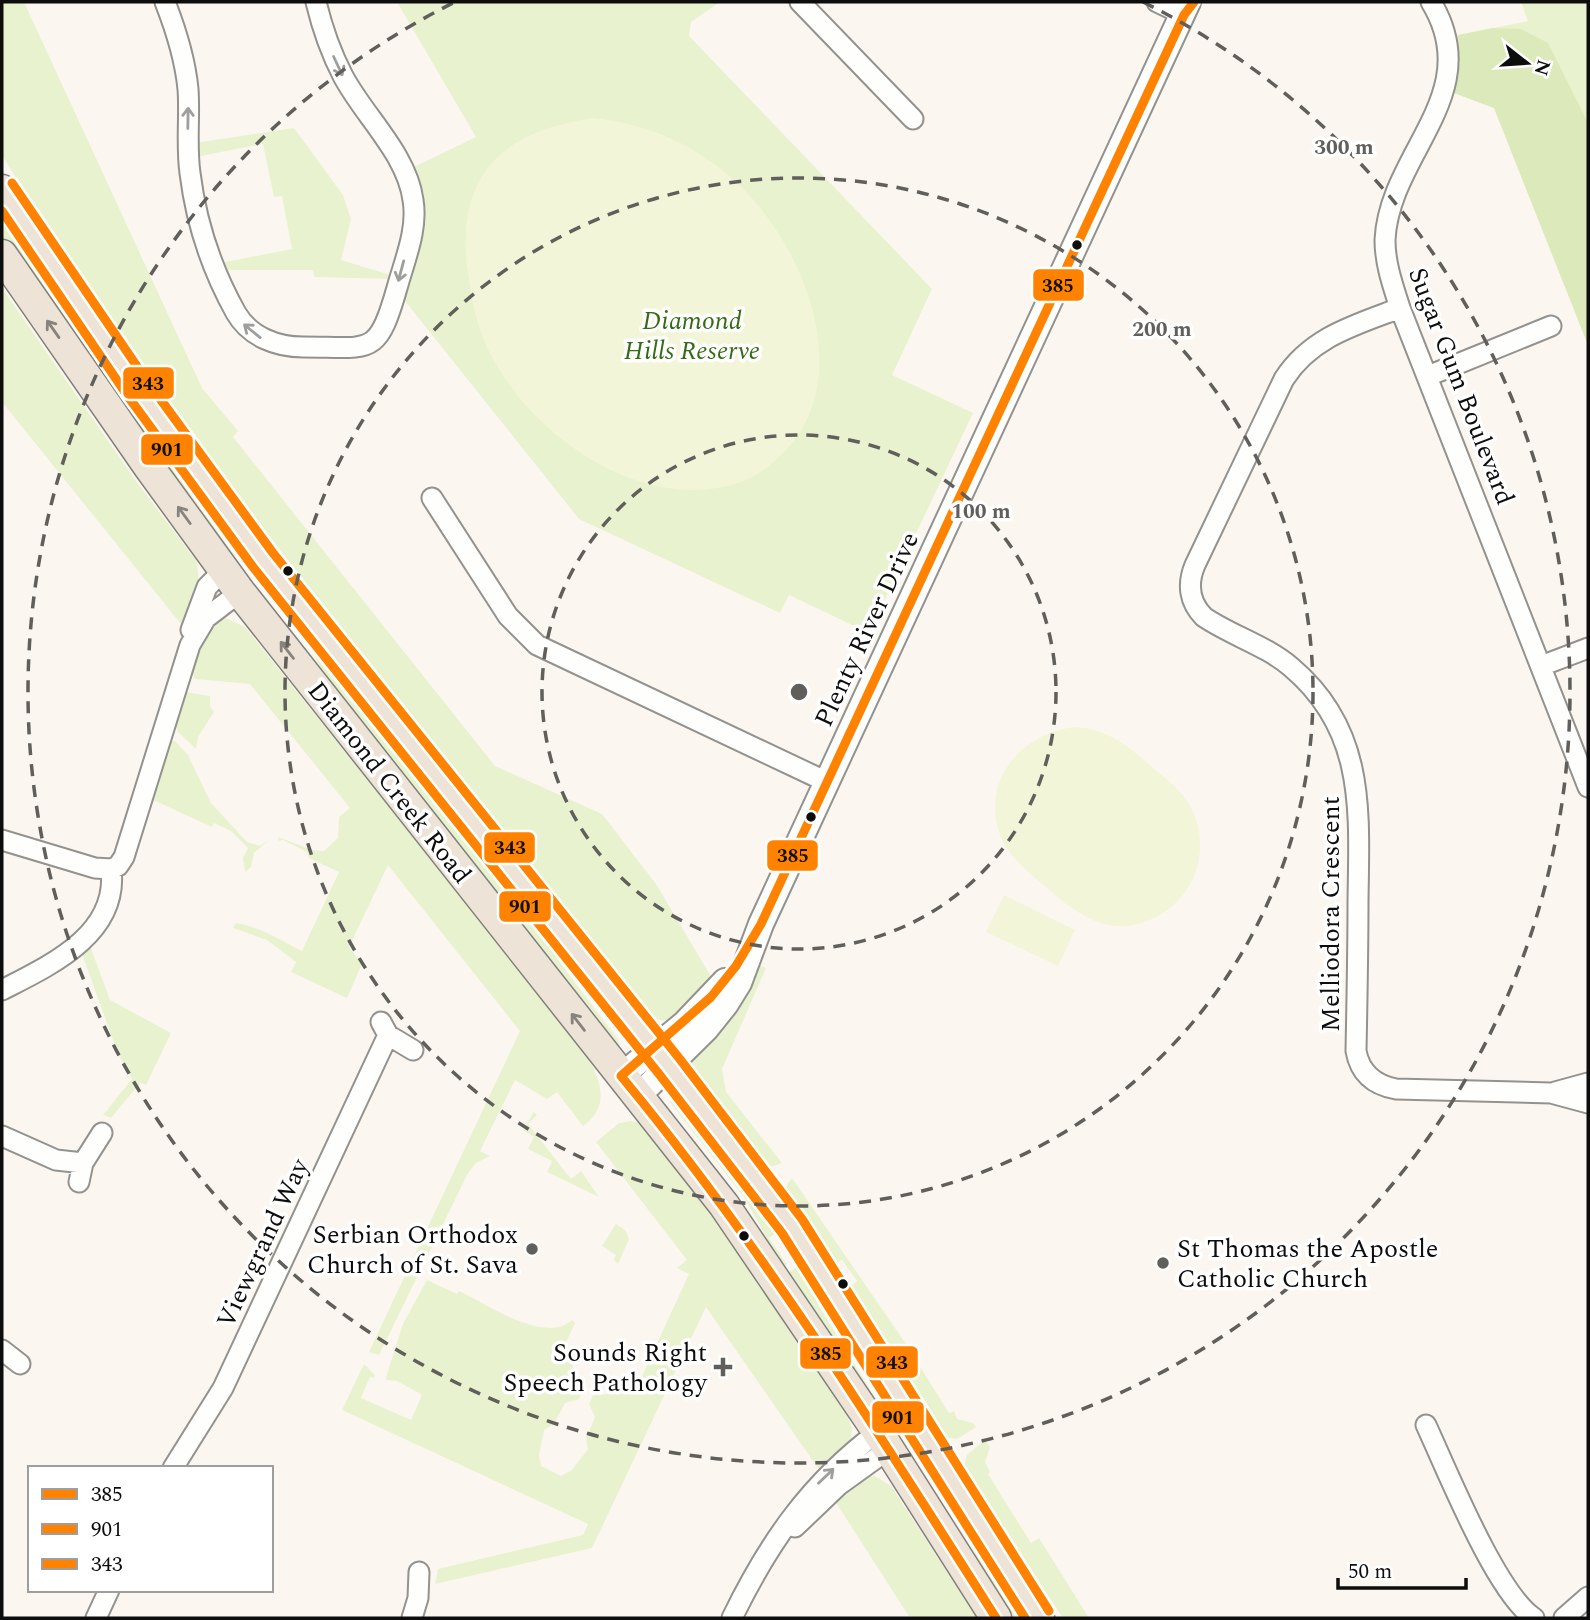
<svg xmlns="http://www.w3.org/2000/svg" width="1590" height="1620" font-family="Spectral,serif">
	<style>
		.green { fill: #e9f2ce }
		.forest { fill: #dceabb }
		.pitch { fill: #f3f5d8 }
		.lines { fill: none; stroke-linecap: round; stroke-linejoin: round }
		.minor-casing { stroke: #94928f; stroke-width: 23 }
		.tertiary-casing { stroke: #94928f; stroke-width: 28 }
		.primary-casing { stroke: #81807c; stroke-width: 33 }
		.minor { stroke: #fefefd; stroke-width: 19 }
		.tertiary { stroke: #fefefd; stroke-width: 24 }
		.primary { stroke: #ede3d7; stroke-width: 30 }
		.bus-1-casing { stroke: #fff; stroke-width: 14 }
		.bus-2-casing { stroke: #fff; stroke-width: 14 }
		.bus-3-casing { stroke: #fff; stroke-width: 14 }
		.bus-1 { stroke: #ff8200; stroke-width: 9 }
		.bus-2 { stroke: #ff8200; stroke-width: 9 }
		.bus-3 { stroke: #ff8200; stroke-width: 9 }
		.oneway { stroke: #9e9e9d }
		.oneway2 { stroke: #88837c }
		.ring { fill: none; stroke: #605f5c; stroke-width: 3.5; stroke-dasharray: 12 9 }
		.bus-dot { fill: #0d0d0d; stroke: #fff; stroke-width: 2.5 }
		.poi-dot { fill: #605f5c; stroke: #fff; stroke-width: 2.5 }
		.labels { text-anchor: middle; stroke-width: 7; stroke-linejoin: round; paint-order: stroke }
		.park-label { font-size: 26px; font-style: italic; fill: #366b16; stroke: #fff }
		.street-label { font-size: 26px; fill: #0d0d0d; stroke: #fff }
		.poi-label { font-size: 26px; fill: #0d0d0d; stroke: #fff; text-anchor: end }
		.centre { fill: #605f5c; stroke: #fff; stroke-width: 3.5 }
		.ring-label { font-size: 21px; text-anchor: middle; font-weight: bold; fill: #605f5c; stroke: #fff; stroke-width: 7; stroke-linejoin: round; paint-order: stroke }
		.line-badge { stroke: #fff; stroke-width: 2.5 }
		.pale-badge-label { font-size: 19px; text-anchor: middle; font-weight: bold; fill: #111 }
	</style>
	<rect width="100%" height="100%" fill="#fbf7f0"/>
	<!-- green -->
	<path class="green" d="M2 2H24L202 388 238 431 233 437 495 766 602 814 656 884 713 980C696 998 674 1033 647 1016L244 511 49 232 2 155Z
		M397 2H720L691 22 689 36 932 289 892 375 973 413 869 633 789 595 780 613 579 519 401 296 410 169 476 137Z
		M1521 2H1588V345L1494 108 1454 93 1459 68 1458 35 1528 21Z
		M294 128 343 195 351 219 341 260 394 276 393 279 314 277 313 270H223L220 263 292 249 282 196 274 197 263 144 195 157 194 143Z
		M2 208 150 425 184 485 227 545 222 549 39 294 2 237Z
		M2 288 136 481 197 562 199 585 185 629 2 402Z
		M276 593 518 899 569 975 618 1039 620 1048 340 700 310 649 270 598Z
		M226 618 245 627 569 1032C589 1058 621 1099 583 1126L557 1092 547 1099 515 1080 480 1151 490 1156 476 1163 468 1173 379 1355 369 1352 520 1031 388 865 349 947 362 964 347 998 291 972 296 962 267 940 233 928 236 923C260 927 280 940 302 951L339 872 309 858 307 852 283 840 278 841V837L312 850 324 851 338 838 339 817 350 808 250 684 195 679C186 658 204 623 226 618Z
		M185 692 210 696V706L214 712 198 737 196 749 178 732 175 724Z
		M175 741 188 755 211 803 247 842 260 846 270 839 254 853 251 867 245 872 243 858 248 848 231 831 214 823 212 827 149 798 169 742Z
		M89 943 110 1000 171 1033 146 1085 140 1083 111 1118 103 1115 132 1079 118 1054 81 951Z
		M757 964 766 968 722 1069 726 1092 782 1163 768 1168 689 1067V1058Z
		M675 1095 779 1231 769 1238 787 1264 783 1267 744 1197 670 1102Z
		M534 1112 537 1115 528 1124 571 1179 581 1171 599 1197 547 1172 552 1161 528 1149 534 1137 523 1130Z
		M630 1121 642 1123 729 1235 846 1413 852 1428 851 1439 820 1471 706 1307 592 1548 435 1584 438 1569 583 1535 588 1524 342 1410 364 1364 375 1375 374 1378 370 1377 361 1398 411 1420 422 1395 397 1381 386 1380 387 1374 403 1324 427 1280 457 1294 459 1291C487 1304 545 1345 572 1320L575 1323 562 1351 572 1356 573 1378 583 1390 579 1399 565 1403 554 1424 544 1430 539 1455 541 1466 561 1476 572 1470 588 1449 586 1439 595 1417 589 1404 593 1395 609 1394 625 1382 637 1387 689 1274 677 1268 687 1260 596 1142 619 1123Z
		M792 1178 906 1344 949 1413 954 1411 957 1419 973 1423 976 1427 957 1439 943 1437 849 1288 857 1281 842 1260 834 1264 783 1191Z
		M616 1224 626 1231 629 1239 618 1264 614 1260 616 1255 602 1246Z
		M784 1238 818 1304 879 1405 874 1408 788 1273 798 1266 780 1240Z
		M985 1440 990 1447 985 1462 990 1472 988 1474 1031 1543 1039 1538 1089 1618H1063L963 1468 967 1455Z
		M923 1454 1027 1618H1007L965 1534 917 1458Z
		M875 1476 891 1486 977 1618H910L835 1501 864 1477Z"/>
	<!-- forest -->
	<path class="forest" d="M1493 28 1521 29 1548 43 1588 123V345L1494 108 1454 93 1459 68 1458 35Z"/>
	<!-- pitch -->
	<path class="pitch" d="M593 118C645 124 687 141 727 174 801 235 862 378 781 455 769 467 754 478 738 483 637 516 515 426 481 332 473 311 470 287 467 265 457 172 505 131 593 118Z
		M1075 727C1107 729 1125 744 1149 764 1162 776 1177 786 1187 801 1214 842 1198 897 1154 918 1109 941 1074 912 1041 883 1025 869 1008 856 1000 835 980 781 1022 732 1075 727Z
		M1004 895 1075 930 1058 966 986 932Z"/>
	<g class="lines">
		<defs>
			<path id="minor" d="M165 2C176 30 185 58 188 89 190 117 186 145 190 173 196 222 212 270 236 313 250 337 277 347 303 347 371 347 377 358 397 288 405 259 418 229 413 200 407 154 364 116 343 76 331 53 322 27 316 2
				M800 2 913 119
				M1157 2 1184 15
				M1431 2C1487 94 1389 153 1385 240 1385 264 1393 286 1400 308L1588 787
				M1400 308C1355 325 1311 337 1284 379L1195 565C1187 584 1189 602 1204 617 1232 636 1265 645 1291 667 1367 731 1359 813 1358 902 1358 951 1357 1001 1356 1051 1360 1073 1374 1085 1396 1089L1551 1093 1588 1103
				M1428 376 1551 326
				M432 498 508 616 537 645 827 782
				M191 630 207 587 224 570
				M1541 666 1588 648
				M2 840 95 868 111 869
				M2 990C51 965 119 934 111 869L118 866 124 857 190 645 206 618 240 592
				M381 1022 388 1035 413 1050
				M1555 1092 1588 1083
				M2 1136 56 1160 83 1163
				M79 1182 83 1163 102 1133
				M2 1350 20 1364
				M1426 1425C1447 1470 1496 1593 1534 1618
				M173 1468 223 1388 388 1035
				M795 1527 839 1485 889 1449
				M96 1618 109 1590
				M412 1618 418 1598 419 1572
				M732 1618C769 1542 810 1483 878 1432
				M1564 1618 1588 1597"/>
			<path id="tertiary" d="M621 1076 685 1023 725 981
				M638 1096 706 1029 726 1004 739 983 761 924 1188 2"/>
			<path id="primary" d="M2 190 137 388 263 560 669 1066 792 1226 1039 1618
				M2 255 149 467 240 592 724 1205 878 1432 996 1618"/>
		</defs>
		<!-- minor casing -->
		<use href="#minor" class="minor-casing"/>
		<!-- tertiary casing -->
		<use href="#tertiary" class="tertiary-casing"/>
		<!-- primary casing -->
		<use href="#primary" class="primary-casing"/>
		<!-- minor -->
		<use href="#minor" class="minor"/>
		<!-- tertiary -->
		<use href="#tertiary" class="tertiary"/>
		<!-- primary -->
		<use href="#primary" class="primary"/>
		<defs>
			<path id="bus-1" d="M996 1618C878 1432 762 1246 621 1076L711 997 736 966 761 924 1184 15 1194 2"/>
			<path id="bus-2" d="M2 211 127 395 253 567 659 1074 782 1233 1025 1618"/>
			<path id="bus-3" d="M12 183 147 381 273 553 679 1058 802 1219 1049 1611"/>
		</defs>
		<!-- bus-1 casing -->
		<use href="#bus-1" class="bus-1-casing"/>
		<!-- bus-2 casing -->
		<use href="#bus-2" class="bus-2-casing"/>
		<!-- bus-3 casing -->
		<use href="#bus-3" class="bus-3-casing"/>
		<!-- bus-1 -->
		<use href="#bus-1" class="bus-1"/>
		<!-- bus-2 -->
		<use href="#bus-2" class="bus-2"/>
		<!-- bus-3 -->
		<use href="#bus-3" class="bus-3"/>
	</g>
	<!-- one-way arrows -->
	<defs><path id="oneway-shaft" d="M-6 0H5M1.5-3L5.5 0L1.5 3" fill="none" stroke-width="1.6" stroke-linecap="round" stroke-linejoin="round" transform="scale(1.75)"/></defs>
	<g class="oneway">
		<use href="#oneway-shaft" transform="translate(338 66) rotate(65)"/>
		<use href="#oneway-shaft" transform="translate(188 118) rotate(-89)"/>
		<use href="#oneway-shaft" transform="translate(401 271) rotate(105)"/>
		<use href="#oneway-shaft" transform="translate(252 331) rotate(-141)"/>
		<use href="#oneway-shaft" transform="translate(826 1476) rotate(-44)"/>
	</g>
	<g class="oneway2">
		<use href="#oneway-shaft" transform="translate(53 329) rotate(-125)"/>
		<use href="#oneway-shaft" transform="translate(184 515) rotate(-126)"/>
		<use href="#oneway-shaft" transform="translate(287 650) rotate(-128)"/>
		<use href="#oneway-shaft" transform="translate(578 1022) rotate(-128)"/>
	</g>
	<!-- distance rings -->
	<g class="ring">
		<circle cx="799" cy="692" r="257"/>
		<circle cx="799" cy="692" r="514"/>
		<path d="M1143 2A771 771 0 1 1 455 2"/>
	</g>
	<!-- markers -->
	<g class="bus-dot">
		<circle cx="1077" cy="245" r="6"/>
		<circle cx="288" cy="571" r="6"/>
		<circle cx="811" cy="817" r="6"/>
		<circle cx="744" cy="1236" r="6"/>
		<circle cx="843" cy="1284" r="6"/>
	</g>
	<g class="poi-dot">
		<circle cx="532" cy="1249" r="7"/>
		<circle cx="1163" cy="1263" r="7"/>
		<path d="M719.5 1356.5h7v7h7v7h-7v7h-7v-7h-7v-7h7z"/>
	</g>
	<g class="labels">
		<!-- park labels -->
		<g class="park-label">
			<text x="692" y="329">Diamond<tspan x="692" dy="30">Hills Reserve</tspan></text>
		</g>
		<!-- street labels -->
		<g class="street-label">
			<text transform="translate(1462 386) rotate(69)" y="9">Sugar Gum Boulevard</text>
			<text transform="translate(866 629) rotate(-65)" y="9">Plenty River Drive</text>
			<text transform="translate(390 782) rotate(52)" y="9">Diamond Creek Road</text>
			<text transform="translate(1330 914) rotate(-90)" y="9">Melliodora Crescent</text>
			<text transform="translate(262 1243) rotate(-65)" y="9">Viewgrand Way</text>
		</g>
		<!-- poi labels -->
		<g class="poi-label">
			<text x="518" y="1243">Serbian Orthodox<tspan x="518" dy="30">Church of St. Sava</tspan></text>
			<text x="1177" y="1257" text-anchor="start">St Thomas the Apostle<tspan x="1177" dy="30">Catholic Church</tspan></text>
			<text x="707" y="1361">Sounds Right<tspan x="707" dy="30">Speech Pathology</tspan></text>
		</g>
	</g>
	<circle cx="799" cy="692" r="10" class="centre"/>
	<g class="ring-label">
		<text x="1344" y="154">300 m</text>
		<text x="1162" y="336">200 m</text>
		<text x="981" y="518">100 m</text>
	</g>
	<g class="line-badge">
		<rect x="1032" y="268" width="53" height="34" rx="7" fill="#ff8200"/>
		<rect x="122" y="366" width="53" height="34" rx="7" fill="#ff8200"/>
		<rect x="140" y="433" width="54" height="33" rx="7" fill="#ff8200"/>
		<rect x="483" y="831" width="53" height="33" rx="7" fill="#ff8200"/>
		<rect x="766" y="839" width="53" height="33" rx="7" fill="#ff8200"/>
		<rect x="498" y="890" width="54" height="33" rx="7" fill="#ff8200"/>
		<rect x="799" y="1337" width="53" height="33" rx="7" fill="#ff8200"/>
		<rect x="865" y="1345" width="54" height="34" rx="7" fill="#ff8200"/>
		<rect x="871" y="1400" width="54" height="34" rx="7" fill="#ff8200"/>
	</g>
	<g class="pale-badge-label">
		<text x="1058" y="292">385</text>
		<text x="148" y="390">343</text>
		<text x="167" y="456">901</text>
		<text x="510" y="854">343</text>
		<text x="793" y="862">385</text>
		<text x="525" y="913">901</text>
		<text x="826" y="1360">385</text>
		<text x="892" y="1369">343</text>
		<text x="898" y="1424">901</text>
	</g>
	<!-- border -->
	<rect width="1590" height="1620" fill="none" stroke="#0d0d0d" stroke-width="7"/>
	<!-- legend -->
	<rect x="28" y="1466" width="245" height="126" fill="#ffffff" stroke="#9e9e9e" stroke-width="2"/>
	<rect x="42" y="1489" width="35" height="10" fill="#ff8200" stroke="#9e9e9e" stroke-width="2"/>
	<text x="91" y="1501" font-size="21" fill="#0d0d0d">385</text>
	<rect x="42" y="1524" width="35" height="10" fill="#ff8200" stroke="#9e9e9e" stroke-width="2"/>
	<text x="91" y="1536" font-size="21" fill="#0d0d0d">901</text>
	<rect x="42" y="1559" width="35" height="10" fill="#ff8200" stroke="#9e9e9e" stroke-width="2"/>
	<text x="91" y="1571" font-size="21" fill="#0d0d0d">343</text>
	<!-- north arrow -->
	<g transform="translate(1527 63) rotate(107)" stroke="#ffffff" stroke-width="5" paint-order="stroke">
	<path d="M0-5L12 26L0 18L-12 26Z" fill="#0d0d0d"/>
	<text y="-10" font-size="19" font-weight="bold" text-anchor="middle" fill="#0d0d0d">N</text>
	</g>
	<!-- scale -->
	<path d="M1338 1578v10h128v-10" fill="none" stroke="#0d0d0d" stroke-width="3.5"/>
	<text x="1348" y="1578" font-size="21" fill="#0d0d0d" stroke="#ffffff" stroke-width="5" paint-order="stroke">50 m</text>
</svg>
